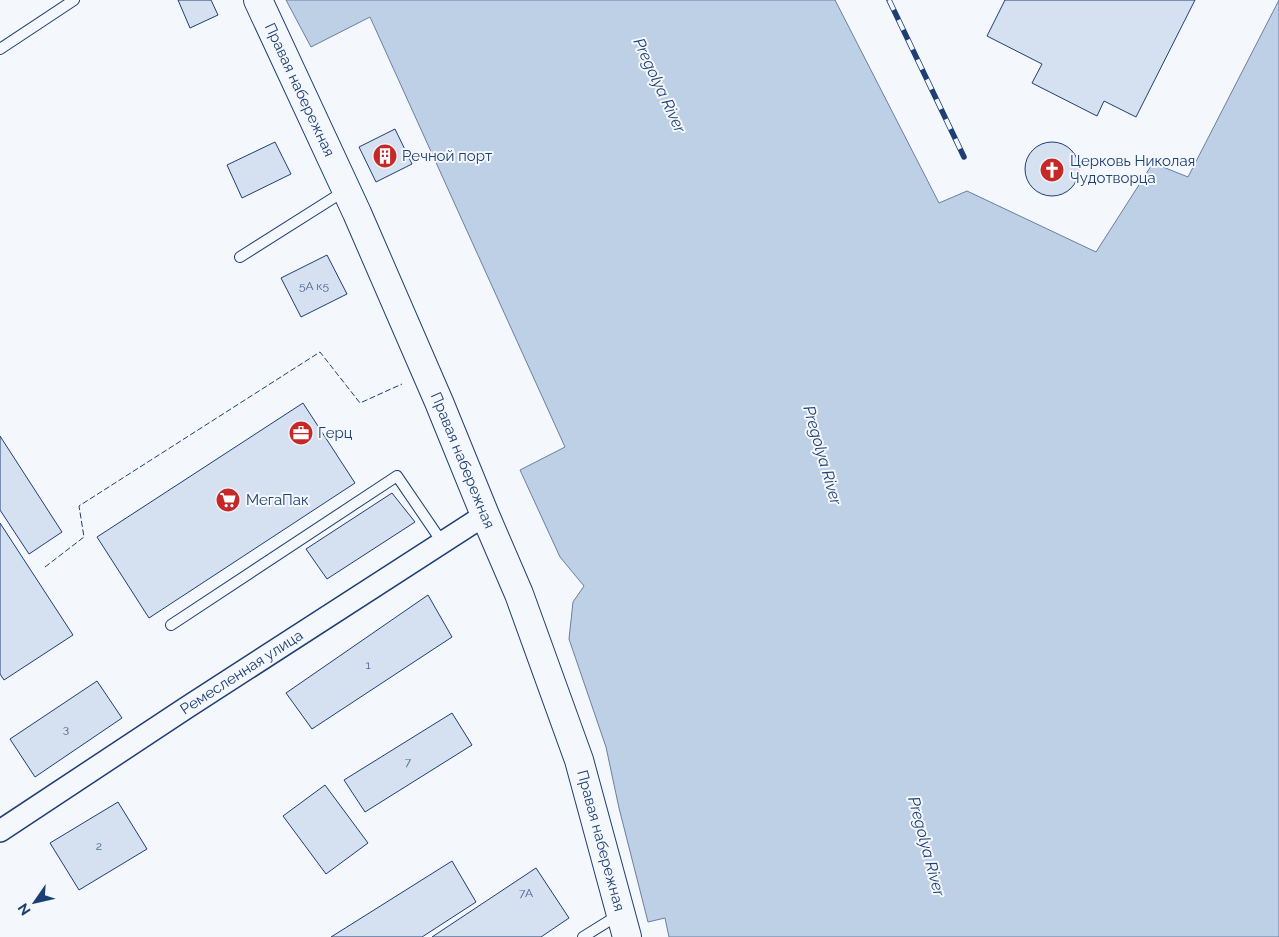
<svg xmlns="http://www.w3.org/2000/svg" width="1279" height="937" font-family="Raleway,sans-serif">
	<style>
		.water { fill: #bed0e5; stroke: #687fa3 }
		.building { fill: #d5e0f0; stroke: #1d3f73 }
		.lines { fill: none; stroke-linecap: round; stroke-linejoin: round }
		.service-casing { stroke: #1d3f73; stroke-width: 12 }
		.minor-casing { stroke: #1d3f73; stroke-width: 24 }
		.secondary-casing { stroke: #1d3f73; stroke-width: 30 }
		.service { stroke: #f4f7fb; stroke-width: 10 }
		.minor { stroke: #f4f7fb; stroke-width: 21 }
		.secondary { stroke: #f4f7fb; stroke-width: 28 }
		.rail-casing { stroke: #1d3f73; stroke-width: 5.5 }
		.rail { stroke: #f4f7fb; stroke-width: 4; stroke-dasharray: 11; stroke-linecap: butt }
		.fence { stroke: #1d3f73; stroke-width: 1; stroke-dasharray: 6 2.5; stroke-linecap: butt }
		.labels { text-anchor: middle; stroke-width: 4; stroke-linejoin: round; paint-order: stroke }
		.number-label { font-size: 12px; fill: #4b6792 }
		.street-label { font-size: 15px; fill: #1d3f73; stroke: #f4f7fb }
		.poi-label { font-size: 15px; fill: #1d3f73; stroke: #f4f7fb; text-anchor: start }
		.water-label { font-size: 16px; font-style: italic; fill: #1d3f73; stroke: #f4f7fb }
	</style>
	<rect width="100%" height="100%" fill="#f4f7fb"/>
	<!-- water -->
	<path class="water" d="M286 0H835L939 203 967 191 1096 252 1153 163 1188 177 1279 0V937H669L665 918 648 922 619 808 606 747 569 639 573 602 584 586 560 557 520 470 565 447 370 17 311 47Z"/>
	<!-- building -->
	<path class="building" d="M178 0H211L218 15 190 28Z
		M1005 0H1195L1136 117 1104 101 1097 116 1032 83 1042 64 987 36Z
		M395 129 412 164 376 182 359 147Z
		M275 142 291 174 242 198 227 165Z
		M1025 169a27 27 0 1 1 54 0a27 27 0 1 1-54 0Z
		M327 255 347 294 301 317 281 278Z
		M303 403 355 483 149 618 97 537Z
		M0 436 62 532 29 554 0 510Z
		M392 493 415 522 327 579 306 549Z
		M0 523 73 635 4 680 0 674Z
		M428 595 452 637 312 729 286 693Z
		M97 681 122 718 35 777 10 739Z
		M452 713 472 745 365 812 344 780Z
		M325 785 368 843 326 874 283 816Z
		M118 802 147 849 79 890 50 843Z
		M452 861 476 902 422 937H331Z
		M536 868 569 918 541 937H432Z"/>
	<g class="lines">
		<defs>
			<path id="service" d="M0 49 74 0
				M240 257 346 190
				M171 625 397 476 442 542
				M583 937 620 914"/>
			<g id="minor">
				<path id="s1" d="M0 831 186 708 485 515"/>
			</g>
			<g id="secondary">
				<path id="s2" d="M258 0 357 213 439 402 485 515 519 594 579 760 627 937"/>
			</g>
		</defs>
		<!-- service casing -->
		<use href="#service" class="service-casing"/>
		<!-- minor casing -->
		<use href="#minor" class="minor-casing"/>
		<!-- secondary casing -->
		<use href="#secondary" class="secondary-casing"/>
		<!-- service -->
		<use href="#service" class="service"/>
		<!-- minor -->
		<use href="#minor" class="minor"/>
		<!-- secondary -->
		<use href="#secondary" class="secondary"/>
		<defs>
			<path id="rail" d="M889 0 964 157"/>
		</defs>
		<!-- rail casing -->
		<use href="#rail" class="rail-casing"/>
		<!-- rail -->
		<use href="#rail" class="rail"/>
		<!-- fence -->
		<path class="fence" d="M45 567 84 537 79 506 320 352 360 403 402 384"/>
	</g>
	<!-- icons -->
	<defs>
		<symbol id="building-disc" viewBox="-11 -11 22 22"><circle r="9.5" fill="#c62828" stroke="#f4f7fb"/><path d="M-4-6H4V6H1V3H-1V6H-4ZM-2.5-4.3h1.7v1.8h-1.7ZM.8-4.3h1.7v1.8H.8ZM-2.5-1h1.7V.8h-1.7ZM.8-1h1.7V.8H.8Z" fill="#fff"/></symbol>
		<symbol id="church-disc" viewBox="-11 -11 22 22"><circle r="9.5" fill="#c62828" stroke="#f4f7fb"/><path d="M-1.2-6h2.4v3.5h3.3v2.4h-3.3V6h-2.4V-.1h-3.3v-2.4h3.3Z" fill="#fff"/></symbol>
		<symbol id="office-disc" viewBox="-11 -11 22 22"><circle r="9.5" fill="#c62828" stroke="#f4f7fb"/><path d="M-6-3h4V-5.5h4V-3h4V5H-6ZM-1-4.5V-3h2v-1.5ZM-6 0V1H6V0Z" fill="#fff"/></symbol>
		<symbol id="supermarket-disc" viewBox="-11 -11 22 22"><circle r="9.5" fill="#c62828" stroke="#f4f7fb"/><path d="M-6-5.5h2.5l.6 2H6L4.5 2H-2.5L-4.4-4H-6ZM-1.5 3.2a1.3 1.3 0 1 0 .1 0ZM3 3.2a1.3 1.3 0 1 0 .1 0Z" fill="#fff"/></symbol>
	</defs>
	<g fill-rule="evenodd">
		<use href="#building-disc" x="371" y="142" width="28" height="28"/>
		<use href="#church-disc" x="1038" y="156" width="28" height="28"/>
		<use href="#office-disc" x="287" y="419" width="28" height="28"/>
		<use href="#supermarket-disc" x="214" y="486" width="28" height="28"/>
	</g>
	<g class="labels">
		<!-- number labels -->
		<g class="number-label">
			<text x="314" y="290">5А к5</text>
			<text x="368" y="669">1</text>
			<text x="66" y="733">3</text>
			<text x="408" y="766">7</text>
			<text x="99" y="850">2</text>
			<text x="526" y="897">7А</text>
		</g>
		<!-- street labels -->
		<g class="street-label">
			<text dy="5" stroke="none"><textPath href="#s2" startOffset="99">Правая набережная</textPath></text>
			<text dy="5" stroke="none"><textPath href="#s2" startOffset="504">Правая набережная</textPath></text>
			<text dy="5" stroke="none"><textPath href="#s1" startOffset="289">Ремесленная улица</textPath></text>
			<text dy="5" stroke="none"><textPath href="#s2" startOffset="909">Правая набережная</textPath></text>
		</g>
		<!-- poi labels -->
		<g class="poi-label">
			<text x="402" y="161">Речной порт</text>
			<text x="1070" y="166">Церковь Николая<tspan x="1070" dy="17">Чудотворца</tspan></text>
			<text x="318" y="438">Герц</text>
			<text x="246" y="505">МегаПак</text>
		</g>
		<!-- water labels -->
		<g class="water-label">
			<text transform="translate(660 85) rotate(65)" y="6">Pregolya River</text>
			<text transform="translate(823 455) rotate(74)" y="6">Pregolya River</text>
			<text transform="translate(927 846) rotate(75)" y="6">Pregolya River</text>
		</g>
	</g>
	<!-- north arrow -->
	<g transform="translate(35 902) rotate(236)" stroke="#f4f7fb" stroke-width="4" paint-order="stroke">
	<path d="M0-4L9 19L0 12L-9 19Z" fill="#1d3f73"/>
	<text y="-8" font-size="14" font-weight="bold" text-anchor="middle" fill="#1d3f73">N</text>
	</g>
</svg>
